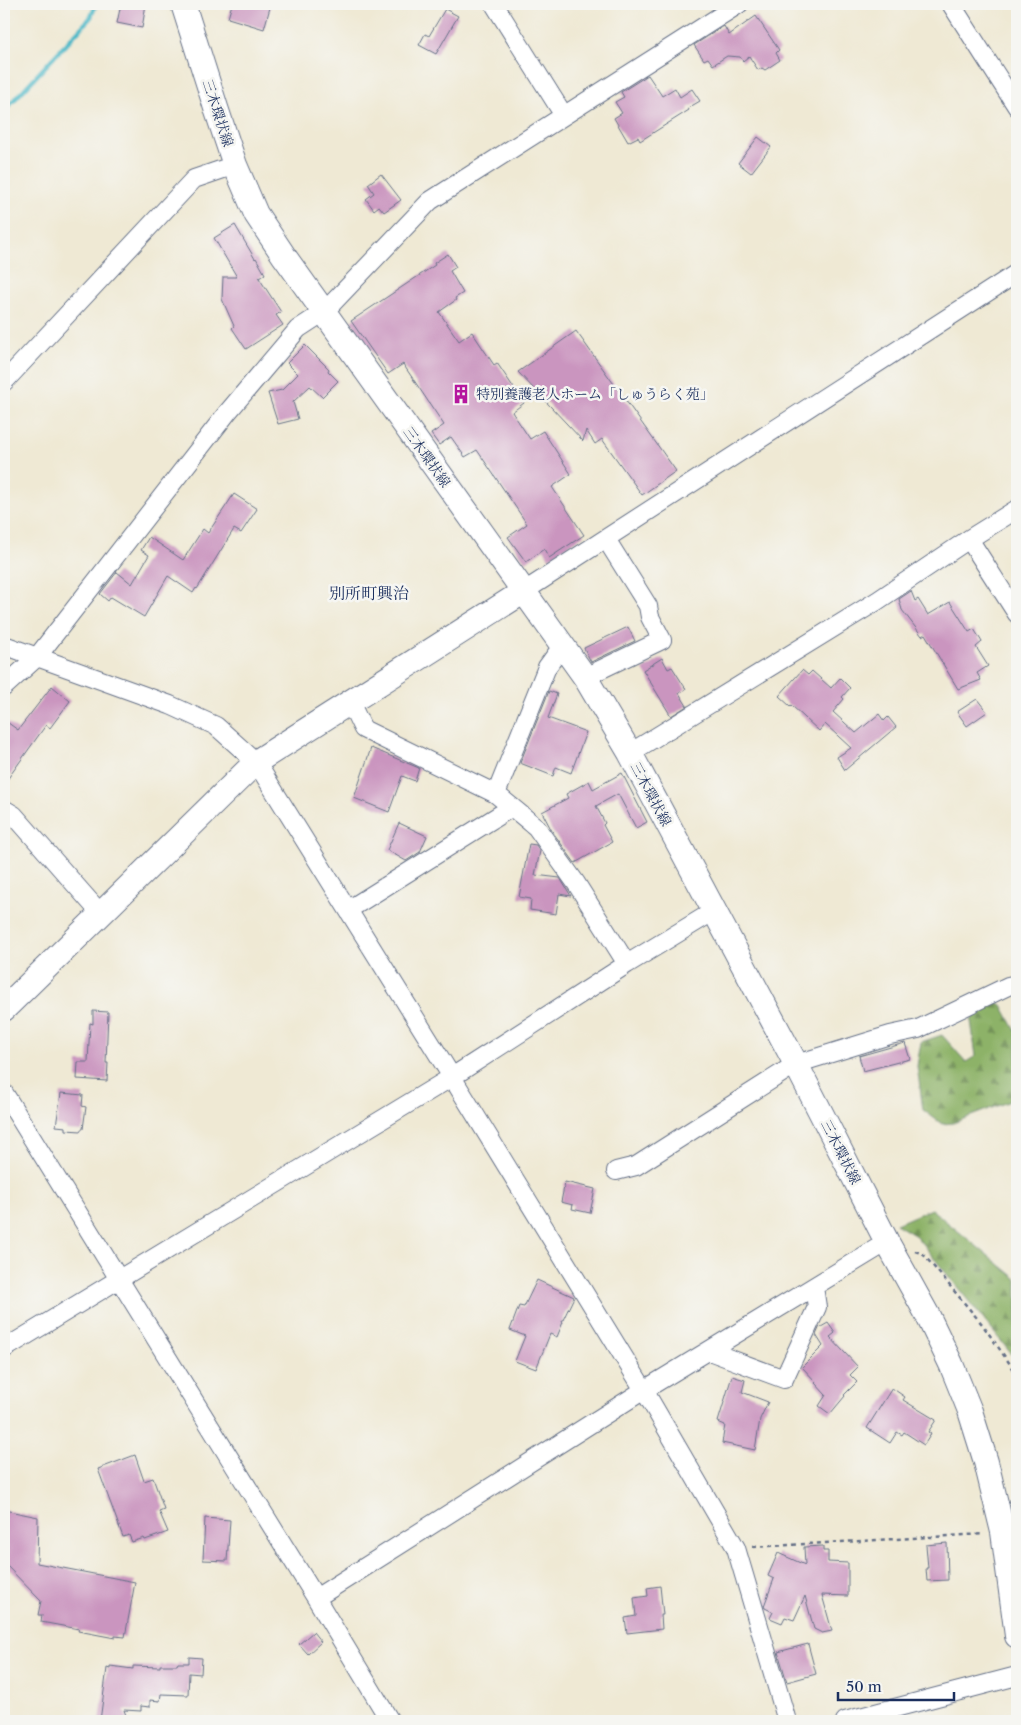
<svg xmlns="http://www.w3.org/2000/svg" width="1021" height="1725" font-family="'Libre Caslon Text','Noto Serif JP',serif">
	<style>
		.forest { fill: url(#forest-firs); stroke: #547062 }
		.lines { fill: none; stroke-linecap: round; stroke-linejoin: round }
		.stream { stroke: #4db9c8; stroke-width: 4.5 }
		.building { fill: #ca95bf }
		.street-casing { stroke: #657087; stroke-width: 20 }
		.secondary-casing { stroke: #657087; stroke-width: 26 }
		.path { stroke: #657087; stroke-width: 2.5; stroke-dasharray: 4 4; stroke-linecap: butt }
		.street { stroke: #fff; stroke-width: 18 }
		.secondary { stroke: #fff; stroke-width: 24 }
		.labels { text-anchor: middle; stroke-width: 5; stroke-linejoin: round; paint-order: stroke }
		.street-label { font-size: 14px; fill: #1b2f5e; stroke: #f6f6f2 }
		.poi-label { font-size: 14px; fill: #1b2f5e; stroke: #f6f6f2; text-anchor: start }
		.quarter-label { font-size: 16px; fill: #1b2f5e; stroke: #f6f6f2 }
	</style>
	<defs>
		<pattern id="forest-firs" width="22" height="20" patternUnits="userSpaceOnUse" patternTransform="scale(1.25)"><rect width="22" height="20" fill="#8db267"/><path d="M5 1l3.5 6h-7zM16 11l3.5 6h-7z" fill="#729158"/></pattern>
	</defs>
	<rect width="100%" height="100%" fill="#f6f6f2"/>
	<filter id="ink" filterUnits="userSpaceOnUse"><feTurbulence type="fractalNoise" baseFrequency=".02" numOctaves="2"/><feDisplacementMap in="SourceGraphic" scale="10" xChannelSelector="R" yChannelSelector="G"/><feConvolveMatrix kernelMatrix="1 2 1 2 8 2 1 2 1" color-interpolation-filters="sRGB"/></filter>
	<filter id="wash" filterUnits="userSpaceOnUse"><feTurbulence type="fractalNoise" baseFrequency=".0096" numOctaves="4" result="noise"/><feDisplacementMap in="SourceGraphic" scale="20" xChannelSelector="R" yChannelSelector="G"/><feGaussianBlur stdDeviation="1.12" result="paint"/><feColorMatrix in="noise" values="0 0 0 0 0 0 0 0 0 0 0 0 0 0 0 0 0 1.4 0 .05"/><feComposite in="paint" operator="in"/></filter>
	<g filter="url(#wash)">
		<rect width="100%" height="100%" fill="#efe9d4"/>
		<!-- forest -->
		<path class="forest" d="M991 999 1002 1005 1017 1033V1105L1010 1101 953 1123 942 1124 923 1110 917 1066 921 1042 942 1035 966 1062 976 1056 971 1021 980 1001Z
			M931 1209 1017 1279V1361L916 1236 896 1224Z"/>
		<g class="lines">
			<!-- stream -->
			<path class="stream" d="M4 111 91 17 96 4"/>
		</g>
		<g id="blocks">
			<!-- building -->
			<path class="building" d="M121 4H146L142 28 117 23Z
				M232 4H271L264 29 228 18Z
				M445 9 458 16 436 54 419 45 425 34 429 36Z
				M756 16 779 50 776 53 780 60 765 70 762 68 758 70 749 56 743 61 740 57 727 56 713 65 708 58 704 60 694 45 724 26 729 35Z
				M648 75 662 96 675 88 680 97 692 89 700 101 688 108 689 110 640 141 638 137 628 142 614 118 622 113 615 102 624 97 621 92Z
				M758 137 771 147 751 173 738 163Z
				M381 174 401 200 384 212 379 206 374 210 366 199 374 193 368 184Z
				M235 225 255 259 256 258 265 274 259 278 281 312 276 315 283 325 246 349 232 328 234 326 222 299 223 277H237L214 238Z
				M448 254 456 267 450 271 463 293 455 298 456 300 439 312 459 341 472 332 494 365 497 363 499 366 524 403 512 412 530 439 543 431 571 474 552 487 584 535 549 558 544 549 526 562 508 537 527 524 477 450 465 457 451 437 439 445 431 434 444 425 403 364 388 374 351 321 435 265 434 263Z
				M576 331 676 471 642 495 602 439 595 444 586 430 583 441 518 372Z
				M305 345 329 369 328 371 338 381 322 397 310 386 293 402 298 419 278 424 268 393 282 390 298 374 287 363Z
				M234 494 257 509 241 533 234 529 197 589 196 588 193 593 168 576 144 617 111 597 108 601 100 594 117 572 132 584 149 555 141 550 149 537 183 560 203 529 208 533Z
				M911 591 915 601 918 599 928 615 950 602 969 632 974 629 982 642 976 647 988 666 977 673 981 680 958 689 925 634 922 636 902 610 899 599Z
				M628 627 635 641 591 662 584 648Z
				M662 658 668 669 672 667 686 689 679 693 687 706 671 716 643 670Z
				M802 670 808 675 812 671 831 688 840 678 850 688 842 697 844 699 833 712 856 733 879 714 884 721 888 717 896 727 845 770 837 757 851 748 825 724 819 731 791 705 790 706 779 696Z
				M52 686 70 701 50 728 46 725 4 784V720L18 730Z
				M549 691 557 694 548 718 586 732 571 773 556 767 553 776 520 763Z
				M977 699 987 712 967 726 957 712Z
				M371 748 419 768 415 781 402 776 389 812 354 798Z
				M622 773 647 822 636 828 618 794 596 806 605 823 603 825 612 842 575 863 552 831 542 812 568 798 566 794 589 781 593 789Z
				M399 823 427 836 420 852 406 861 387 850Z
				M529 844 536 845 540 851 535 875 560 878 571 896 559 894 556 914 530 910 531 899 519 897Z
				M93 1011 108 1012 106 1063H108L107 1081 77 1079 78 1062H88L90 1023 93 1024Z
				M905 1043 910 1059 863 1071 859 1056Z
				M61 1093 83 1095 82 1106 86 1107 83 1129H81V1131L66 1130V1127L56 1126Z
				M565 1182 595 1189 590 1213 572 1209 573 1205 561 1202Z
				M537 1280 574 1297 562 1322H563L557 1337 550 1334 536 1369 515 1361 525 1336 510 1330 519 1306 524 1307Z
				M828 1323 835 1333 830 1337 858 1367 850 1375 857 1382 844 1395 845 1396 830 1414 819 1406 826 1395 815 1383 816 1382 802 1367 823 1346 816 1335 820 1326 821 1327Z
				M732 1376 745 1380 742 1392 768 1402 760 1419 755 1450 722 1443 725 1425 718 1422Z
				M892 1388 905 1397 903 1400 936 1420 928 1432 931 1434 924 1445 904 1432 902 1435 897 1432 890 1443 867 1428Z
				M135 1455 144 1481 153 1478 164 1509 159 1511 168 1532 145 1540 144 1538 132 1542 129 1535 123 1537 98 1469Z
				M4 1510 38 1517 37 1563 135 1582 125 1637 115 1636V1638L78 1631 79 1629 41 1622 42 1615H38L41 1601 4 1563Z
				M205 1518 230 1520 227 1561 203 1560Z
				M947 1543 948 1580 927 1581 926 1568H928L926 1545Z
				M823 1546V1551H828V1562L848 1563V1596L822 1595 832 1631 822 1633 814 1629 805 1596 794 1620 785 1617 782 1623 770 1618 773 1612 765 1608 764 1606 774 1579 768 1576 778 1553 805 1565 804 1547Z
				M660 1586 663 1615H661L662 1629 627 1633 625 1618 636 1616 634 1598 648 1596 647 1588Z
				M313 1632 321 1642 308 1654 299 1644Z
				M808 1644 816 1674 787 1682 778 1652Z
				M189 1657 202 1658 201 1674 189 1673 188 1695 161 1694 160 1701 150 1700V1707L141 1706V1711L124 1710 128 1721H100L107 1668 110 1669V1666L133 1669V1666L160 1667V1665H177L178 1663H189Z"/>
		</g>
	</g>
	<g filter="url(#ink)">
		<use href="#blocks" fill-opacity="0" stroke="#657087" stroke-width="1"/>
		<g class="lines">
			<defs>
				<path id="street" d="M494 4 563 114
					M951 4 1017 107
					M4 382 194 179 235 165
					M969 539 1017 509
					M523 592 1017 273
					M4 645 170 705 216 726 256 762 452 1077 644 1390 736 1548 787 1721
					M585 677 662 640 650 617 648 606 606 539
					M4 687 37 657 227 413 298 329 324 312 430 201 739 4
					M350 702 363 729 496 794 536 827 576 883 627 964
					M630 753 877 601 969 539 1017 614
					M496 794 547 667 563 645
					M4 809 14 815 101 914
					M348 910 512 807
					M4 1093 316 1598 390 1721
					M616 1171 636 1166 796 1064 890 1035 918 1029 1008 986 1017 984
					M4 1349 452 1077 627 964 714 911
					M709 1351 784 1379 817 1307 814 1287
					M316 1598 644 1390 887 1242
					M845 1721 1017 1676"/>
				<path id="secondary" d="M183 4 216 108 235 165 256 214 284 256 585 677 630 753 796 1064 887 1242 927 1314 951 1364 970 1411 986 1462 1003 1532 1017 1636
					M4 1009 256 762 523 592"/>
			</defs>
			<!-- street casing -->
			<use href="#street" class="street-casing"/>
			<!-- secondary casing -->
			<use href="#secondary" class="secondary-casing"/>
			<!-- path -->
			<path class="path" d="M915 1251 923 1254 982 1324 1017 1374
				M753 1547 984 1534"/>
			<!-- street -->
			<use href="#street" class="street"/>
			<!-- secondary -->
			<use href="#secondary" class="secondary"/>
		</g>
	</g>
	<!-- icons -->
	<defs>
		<symbol id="building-bare" viewBox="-9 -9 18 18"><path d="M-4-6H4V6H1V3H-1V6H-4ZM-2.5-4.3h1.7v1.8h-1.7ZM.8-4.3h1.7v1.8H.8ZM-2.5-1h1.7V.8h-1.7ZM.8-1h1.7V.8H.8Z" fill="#b5179e" stroke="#f6f6f2" stroke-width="2.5" paint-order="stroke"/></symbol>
	</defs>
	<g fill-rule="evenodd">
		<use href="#building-bare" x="447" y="380" width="28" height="28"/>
	</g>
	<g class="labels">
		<!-- street labels -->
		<g class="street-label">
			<text transform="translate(218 113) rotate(72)" y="5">三木環状線</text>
			<text transform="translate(427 457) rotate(55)" y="5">三木環状線</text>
			<text transform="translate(651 794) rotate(62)" y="5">三木環状線</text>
			<text transform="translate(841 1152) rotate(63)" y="5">三木環状線</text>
		</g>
		<!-- poi labels -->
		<g class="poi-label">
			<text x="476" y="399">特別養護老人ホーム「しゅうらく苑」</text>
		</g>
		<!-- quarter labels -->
		<g class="quarter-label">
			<text x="369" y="599">別所町興治</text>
		</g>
	</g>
	<!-- margin -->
	<rect width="1021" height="1725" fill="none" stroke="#f6f6f2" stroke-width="20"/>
	<!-- scale -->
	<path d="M838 1692v8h116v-8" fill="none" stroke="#1b2f5e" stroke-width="2.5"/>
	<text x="846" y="1692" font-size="15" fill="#1b2f5e" stroke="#f6f6f2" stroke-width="4" paint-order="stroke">50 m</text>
</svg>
